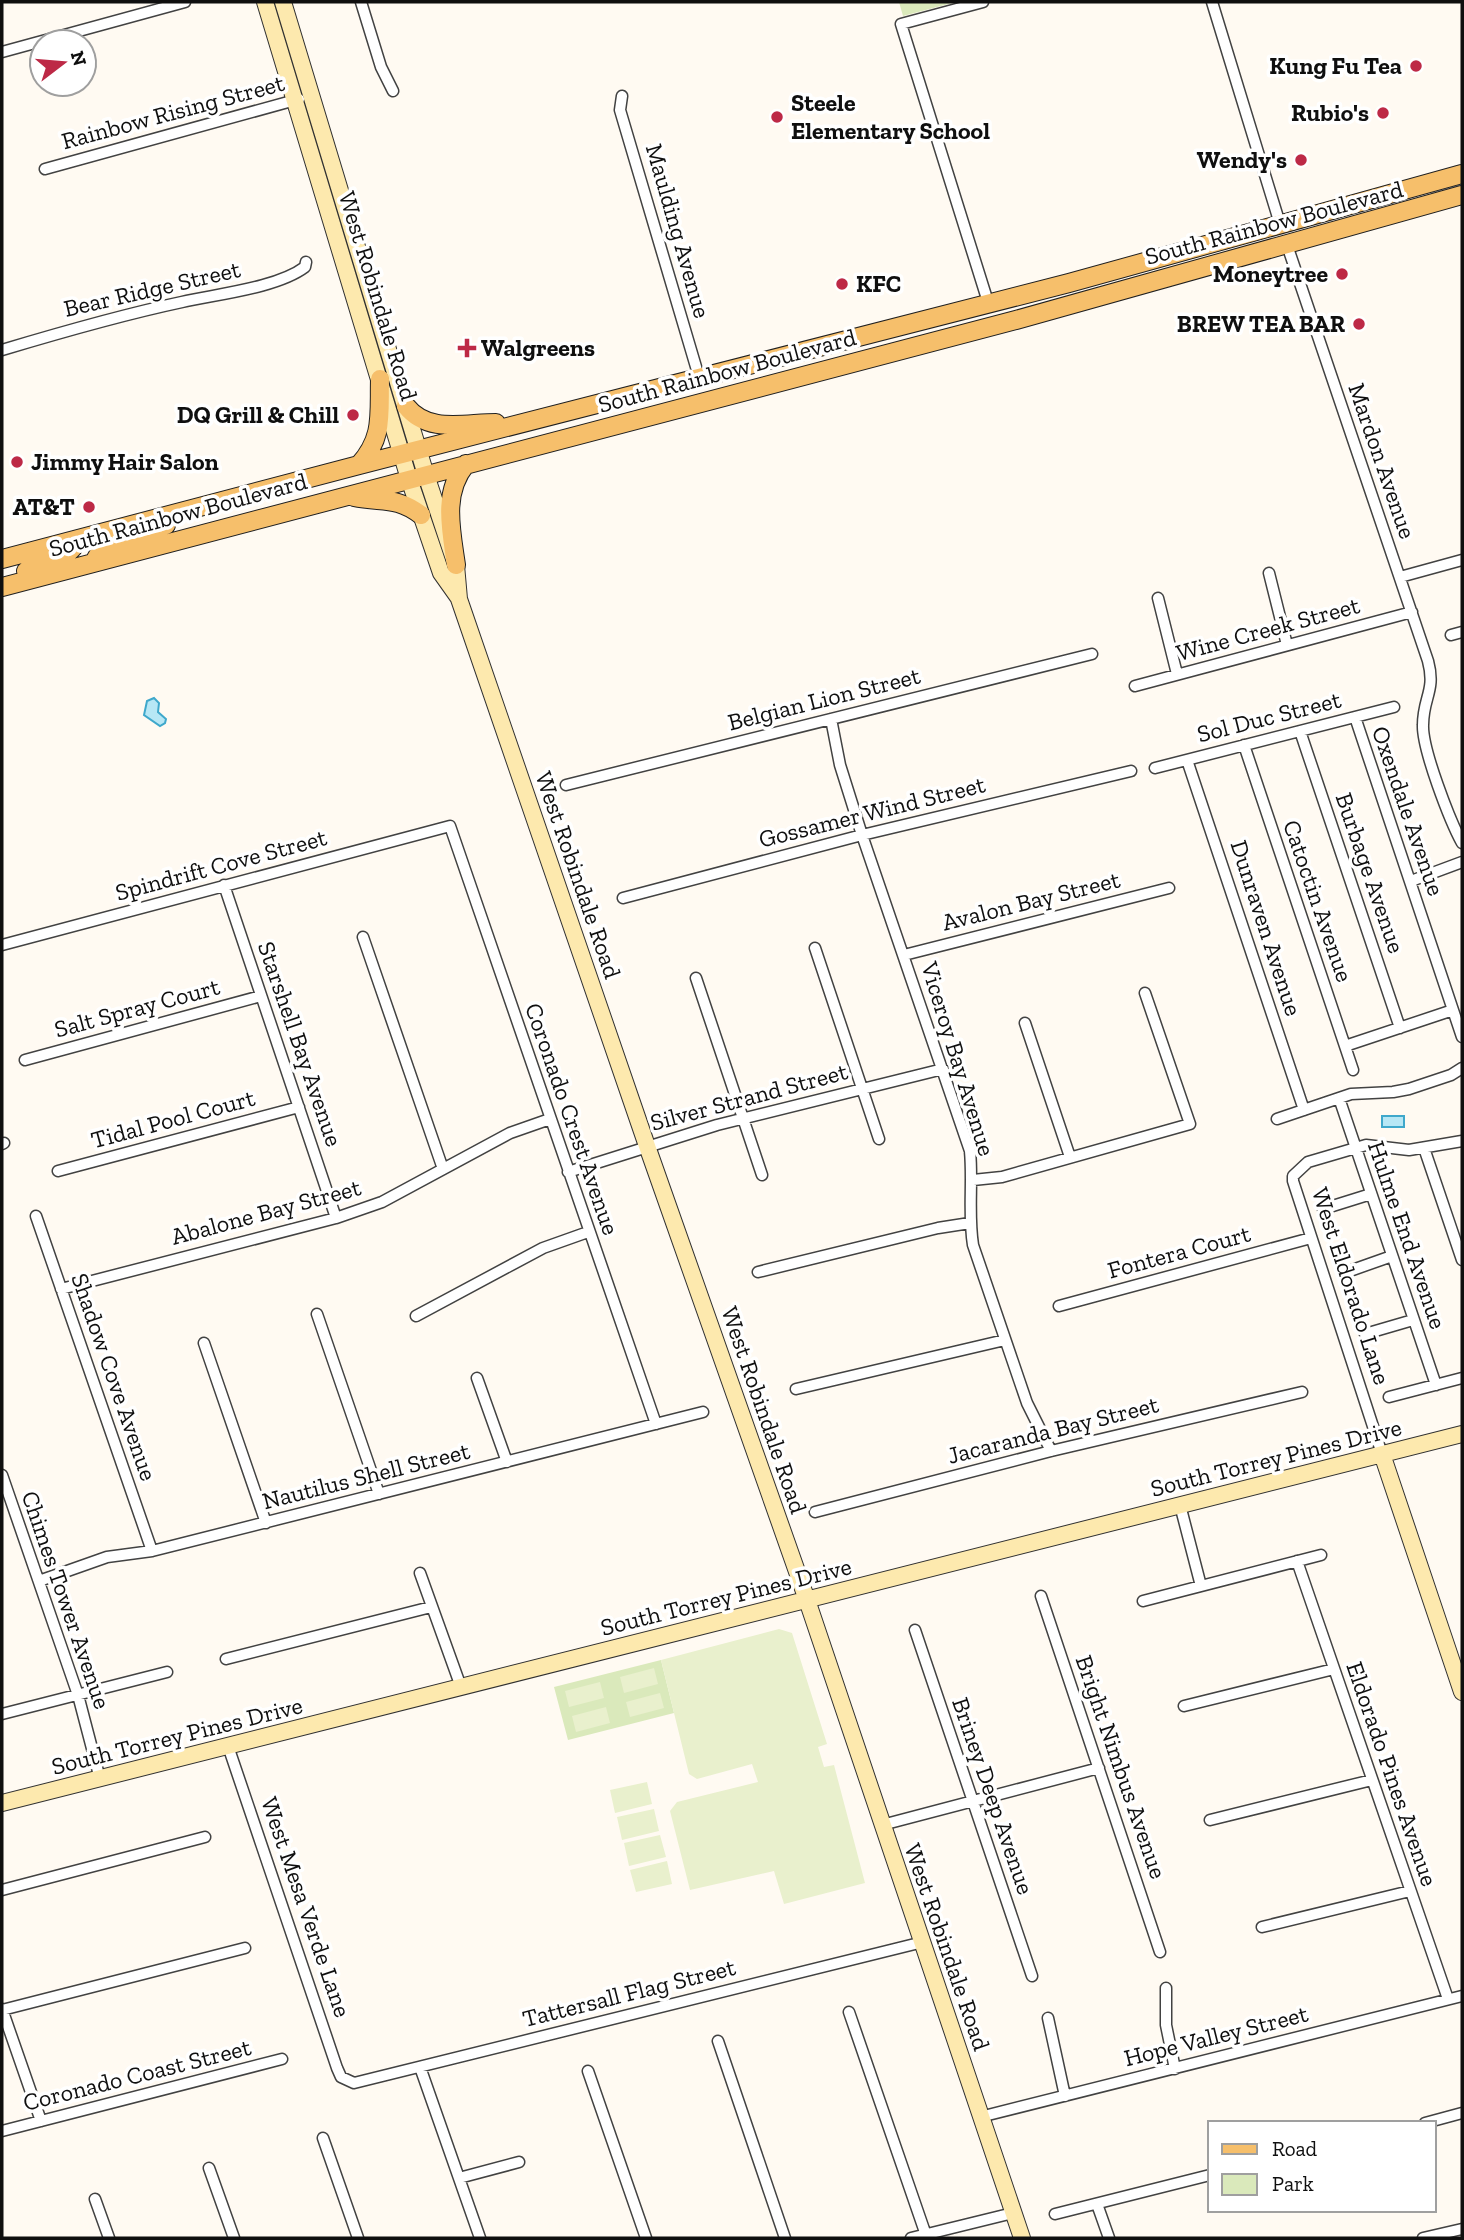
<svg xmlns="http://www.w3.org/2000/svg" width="1464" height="2240" font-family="'Zilla Slab',serif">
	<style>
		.green { fill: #dae9bb }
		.pitch { fill: #e9f0cd }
		.water { fill: #b7e7f5; stroke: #3fa8cb; stroke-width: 2 }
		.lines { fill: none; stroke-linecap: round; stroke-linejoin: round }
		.street-casing { stroke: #424242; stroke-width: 13 }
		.secondary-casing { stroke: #313131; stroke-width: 18 }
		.primary-casing { stroke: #202020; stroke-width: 20 }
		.street { stroke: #fff; stroke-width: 10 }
		.secondary { stroke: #fde9ae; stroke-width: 16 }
		.primary { stroke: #f6bf6b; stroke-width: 18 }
		.poi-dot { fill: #bd2946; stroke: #fff; stroke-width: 2.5 }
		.labels { text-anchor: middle; stroke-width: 7; stroke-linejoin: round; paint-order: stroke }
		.poi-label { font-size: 24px; font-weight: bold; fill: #0f0f0f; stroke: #fff; text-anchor: end }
		.street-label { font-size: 24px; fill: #0f0f0f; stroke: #fff }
	</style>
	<rect width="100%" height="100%" fill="#fffaf2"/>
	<!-- green -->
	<path class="green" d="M899 2H956L903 16Z
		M661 1660 674 1713 568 1740 554 1687Z"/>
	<!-- pitch -->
	<path class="pitch" d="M779 1629 792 1633 827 1744 818 1747 824 1767 834 1765 865 1883 784 1904 774 1871 690 1890 670 1811 677 1802 758 1782 752 1764 697 1779 689 1774 661 1660Z
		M654 1668 658 1684 624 1693 620 1677Z
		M600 1682 604 1698 569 1707 565 1691Z
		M660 1693 664 1708 630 1717 626 1702Z
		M606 1707 610 1723 576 1732 572 1716Z
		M647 1782 652 1804 615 1813 610 1790Z
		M654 1809 659 1831 622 1840 617 1817Z
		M660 1835 666 1857 629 1866 624 1843Z
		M667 1861 672 1884 636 1892 630 1870Z"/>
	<!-- water -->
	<path class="water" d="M154 698 159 703 158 712 166 719 165 723 160 726 144 715 147 701Z
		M1382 1116H1404V1127H1382Z"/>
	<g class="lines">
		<defs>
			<path id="street" d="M361 2 381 67 393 91
				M983 2 901 24 988 302
				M1212 2 1280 224
				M2 52 185 2
				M622 96 620 110 699 377
				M45 169 299 99
				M1287 245 1428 661C1436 691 1423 697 1423 725 1422 749 1450 821 1462 843
				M2 350C62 332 121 315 182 302 217 294 277 288 305 267L306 262
				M1269 573 1287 645
				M1400 577 1462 560
				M1158 598 1177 674
				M1451 635 1462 632
				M1135 686 1412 612
				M1355 717 1462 1037
				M831 719 840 765 862 835 970 1151C973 1182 968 1214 973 1245L1027 1403 1051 1451
				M1300 731 1400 1028
				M1244 745 1353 1070
				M1187 760 1304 1110
				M1155 768 1394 707
				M566 785 1092 654
				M1411 881 1462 862
				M224 885 336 1218
				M623 898 862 835 1131 771
				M363 937 443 1169
				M2 945 450 826 656 1424
				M815 948 879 1139
				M904 955 1169 888
				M696 978 762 1175
				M1025 1023 1070 1157
				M1345 1046 1453 1010
				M25 1060 261 996
				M1339 1098 1436 1385
				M1277 1119 1351 1094 1393 1092 1409 1089 1451 1075 1462 1068
				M2 1144 4 1143
				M1424 1148 1462 1260
				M58 1171 299 1107
				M568 1172 717 1125 943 1069
				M973 1180 1002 1177 1190 1124 1145 993
				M1323 1209 1371 1194
				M36 1216 152 1551
				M758 1272 938 1228 970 1223
				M1344 1273 1392 1256
				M61 1289 336 1218 382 1202 510 1133 550 1119
				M1059 1306 1311 1238
				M317 1314 379 1494
				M416 1316 543 1248 588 1232
				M1365 1334 1413 1320
				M204 1343 266 1523
				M477 1378 507 1462
				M796 1389 1005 1340
				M1389 1397 1462 1378
				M1382 1454 1293 1181V1176L1308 1162 1366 1145 1409 1150 1462 1141
				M2 1475 78 1695 100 1779
				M1180 1505 1201 1586
				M815 1512 1051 1451 1302 1392
				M1297 1561 1448 1999
				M420 1573 461 1687
				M39 1581 107 1557 152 1551 703 1412
				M1041 1596 1160 1952
				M1143 1601 1321 1555
				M915 1630 1032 1976
				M226 1659 431 1607
				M1184 1706 1334 1669
				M2 1714 167 1672
				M228 1746 337 2068 341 2077 354 2083 923 1942
				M1210 1820 1372 1780
				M882 1825 1099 1768
				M2 1890 205 1837
				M1262 1927 1410 1891
				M1166 1988V2025L1175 2069
				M2 2009 41 2121
				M2 2010 245 1948
				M849 2012 927 2238
				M1048 2018 1065 2096
				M718 2041 785 2238
				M420 2067 480 2238
				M588 2071 646 2238
				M980 2117 1462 1996
				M1425 2123 1462 2113
				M2 2131 282 2059
				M323 2138 358 2238
				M209 2168 234 2238
				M459 2178 519 2162
				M95 2199 109 2238
				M1097 2204 1109 2238
				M1055 2214 1210 2175
				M911 2238 1013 2213
				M1423 2238 1462 2229"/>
			<path id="secondary" d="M265 2 409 479 441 573 458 597
				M283 2 426 475 456 565 459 599 647 1146 807 1600 1022 2238
				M1382 1454 1462 1692
				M2 1803 1462 1434"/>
			<path id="primary" d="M406 406C428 434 464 423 496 423
				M359 465C384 437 379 415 380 379
				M354 497C382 503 396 496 421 515
				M2 559 359 465 1069 283 1462 174
				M94 562 101 550 108 545 166 525
				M456 565C451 530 442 493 466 464
				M26 571C45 559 69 562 78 539
				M2 587 1016 320 1462 195"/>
		</defs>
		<!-- street casing -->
		<use href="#street" class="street-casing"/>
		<!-- secondary casing -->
		<use href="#secondary" class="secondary-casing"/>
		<!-- primary casing -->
		<use href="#primary" class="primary-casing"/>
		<!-- street -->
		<use href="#street" class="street"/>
		<!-- secondary -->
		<use href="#secondary" class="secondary"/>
		<!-- primary -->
		<use href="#primary" class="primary"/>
	</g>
	<!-- markers -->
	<g class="poi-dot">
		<circle cx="1416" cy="66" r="7"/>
		<circle cx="1383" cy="113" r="7"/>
		<circle cx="777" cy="117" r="7"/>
		<circle cx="1301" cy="160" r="7"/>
		<circle cx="1342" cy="274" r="7"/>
		<circle cx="842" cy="284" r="7"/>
		<circle cx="1359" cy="324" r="7"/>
		<path d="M463.5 337.5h7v7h7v7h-7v7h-7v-7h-7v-7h7z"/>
		<circle cx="353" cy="415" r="7"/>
		<circle cx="17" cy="462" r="7"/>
		<circle cx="89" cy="507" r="7"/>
	</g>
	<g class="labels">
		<!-- poi labels -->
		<g class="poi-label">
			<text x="1402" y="74">Kung Fu Tea</text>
			<text x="791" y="111" text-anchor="start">Steele<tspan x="791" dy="28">Elementary School</tspan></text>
			<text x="1369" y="121">Rubio's</text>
			<text x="1287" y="168">Wendy's</text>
			<text x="1328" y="282">Moneytree</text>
			<text x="856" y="292" text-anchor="start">KFC</text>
			<text x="1345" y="332">BREW TEA BAR</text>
			<text x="481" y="356" text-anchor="start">Walgreens</text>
			<text x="339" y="423">DQ Grill &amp; Chill</text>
			<text x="31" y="470" text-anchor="start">Jimmy Hair Salon</text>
			<text x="75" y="515">AT&amp;T</text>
		</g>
		<!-- street labels -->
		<g class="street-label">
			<text transform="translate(173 112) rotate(-15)" y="8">Rainbow Rising Street</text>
			<text transform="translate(1274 223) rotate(-15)" y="8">South Rainbow Boulevard</text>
			<text transform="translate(678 231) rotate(74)" y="8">Maulding Avenue</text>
			<text transform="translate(152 289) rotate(-13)" y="8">Bear Ridge Street</text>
			<text transform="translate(378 296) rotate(73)" y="8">West Robindale Road</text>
			<text transform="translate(727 371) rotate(-15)" y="8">South Rainbow Boulevard</text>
			<text transform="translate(1382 461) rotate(71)" y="8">Mardon Avenue</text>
			<text transform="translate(178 515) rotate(-15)" y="8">South Rainbow Boulevard</text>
			<text transform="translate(1268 629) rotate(-15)" y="8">Wine Creek Street</text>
			<text transform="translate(824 699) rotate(-14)" y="8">Belgian Lion Street</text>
			<text transform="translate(1269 717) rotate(-14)" y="8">Sol Duc Street</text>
			<text transform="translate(1408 811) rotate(71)" y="8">Oxendale Avenue</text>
			<text transform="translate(872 812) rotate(-14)" y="8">Gossamer Wind Street</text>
			<text transform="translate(221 865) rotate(-15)" y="8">Spindrift Cove Street</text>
			<text transform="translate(1370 873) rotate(71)" y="8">Burbage Avenue</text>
			<text transform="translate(578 875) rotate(71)" y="8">West Robindale Road</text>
			<text transform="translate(1031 901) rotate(-14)" y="8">Avalon Bay Street</text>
			<text transform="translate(1318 901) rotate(71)" y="8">Catoctin Avenue</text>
			<text transform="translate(1266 928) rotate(72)" y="8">Dunraven Avenue</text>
			<text transform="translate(137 1008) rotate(-15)" y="8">Salt Spray Court</text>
			<text transform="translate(300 1044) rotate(71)" y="8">Starshell Bay Avenue</text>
			<text transform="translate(958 1059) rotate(73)" y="8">Viceroy Bay Avenue</text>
			<text transform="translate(749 1097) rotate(-15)" y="8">Silver Strand Street</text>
			<text transform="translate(173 1119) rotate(-15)" y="8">Tidal Pool Court</text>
			<text transform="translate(572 1119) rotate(71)" y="8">Coronado Crest Avenue</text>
			<text transform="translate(266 1212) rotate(-15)" y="8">Abalone Bay Street</text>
			<text transform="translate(1407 1235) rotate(71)" y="8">Hulme End Avenue</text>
			<text transform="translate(1179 1252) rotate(-15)" y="8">Fontera Court</text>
			<text transform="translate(1351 1286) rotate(72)" y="8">West Eldorado Lane</text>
			<text transform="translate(114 1377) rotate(71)" y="8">Shadow Cove Avenue</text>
			<text transform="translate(764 1410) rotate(71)" y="8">West Robindale Road</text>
			<text transform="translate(1053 1430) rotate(-14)" y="8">Jacaranda Bay Street</text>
			<text transform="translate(1276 1458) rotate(-14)" y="8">South Torrey Pines Drive</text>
			<text transform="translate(366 1476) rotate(-14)" y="8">Nautilus Shell Street</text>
			<text transform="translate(726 1597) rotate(-14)" y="8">South Torrey Pines Drive</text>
			<text transform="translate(66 1600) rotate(71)" y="8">Chimes Tower Avenue</text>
			<text transform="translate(177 1736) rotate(-14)" y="8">South Torrey Pines Drive</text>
			<text transform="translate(1121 1767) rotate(71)" y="8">Bright Nimbus Avenue</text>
			<text transform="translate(1392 1774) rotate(71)" y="8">Eldorado Pines Avenue</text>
			<text transform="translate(993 1796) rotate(71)" y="8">Briney Deep Avenue</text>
			<text transform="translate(306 1907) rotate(71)" y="8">West Mesa Verde Lane</text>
			<text transform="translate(947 1947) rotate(71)" y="8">West Robindale Road</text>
			<text transform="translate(629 1993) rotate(-14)" y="8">Tattersall Flag Street</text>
			<text transform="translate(1216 2036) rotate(-14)" y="8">Hope Valley Street</text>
			<text transform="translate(137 2075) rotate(-14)" y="8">Coronado Coast Street</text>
		</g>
	</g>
	<!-- border -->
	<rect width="1464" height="2240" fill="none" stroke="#0f0f0f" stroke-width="7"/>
	<!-- legend -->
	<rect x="1208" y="2121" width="228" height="91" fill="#ffffff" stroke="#9f9f9f" stroke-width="2"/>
	<rect x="1222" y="2144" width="35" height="10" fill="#f6bf6b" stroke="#9f9f9f" stroke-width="2"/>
	<text x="1272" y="2156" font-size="21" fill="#0f0f0f">Road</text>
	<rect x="1222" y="2174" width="35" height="21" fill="#dae9bb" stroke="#9f9f9f" stroke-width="2"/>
	<text x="1272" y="2191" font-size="21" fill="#0f0f0f">Park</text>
	<!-- north arrow -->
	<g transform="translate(63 63) rotate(74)"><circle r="33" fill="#ffffff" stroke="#9f9f9f" stroke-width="2"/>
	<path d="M0-5L12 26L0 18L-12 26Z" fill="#bd2946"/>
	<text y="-10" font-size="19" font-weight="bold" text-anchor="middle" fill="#0f0f0f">N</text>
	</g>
</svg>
